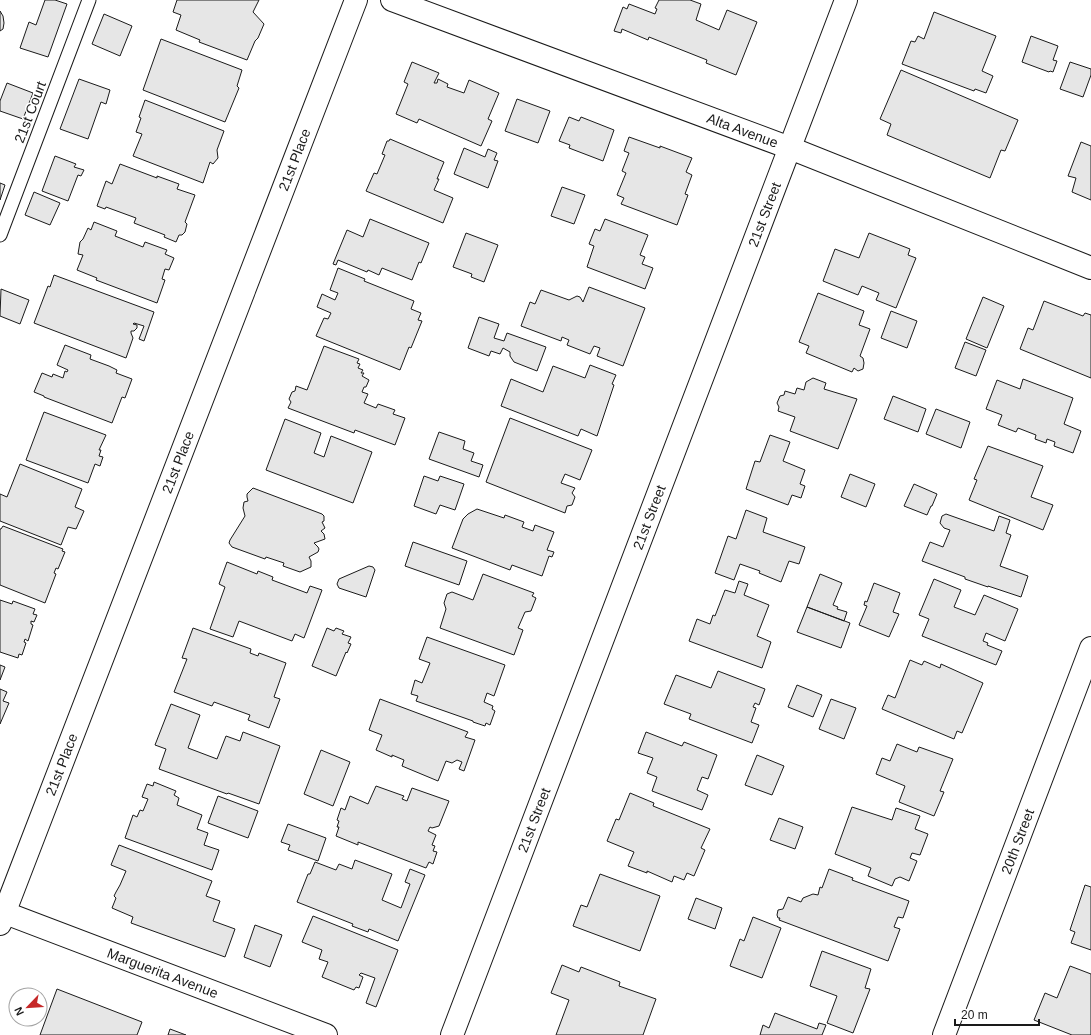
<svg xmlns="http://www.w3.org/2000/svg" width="1091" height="1035" font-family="Arial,sans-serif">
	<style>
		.building { fill: #e6e6e6; stroke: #1a1a1a }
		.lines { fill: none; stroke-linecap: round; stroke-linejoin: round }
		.service-casing { stroke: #1a1a1a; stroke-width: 15 }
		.minor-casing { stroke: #1a1a1a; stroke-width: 24 }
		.service { stroke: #fff; stroke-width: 13 }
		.minor { stroke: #fff; stroke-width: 22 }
		.labels { text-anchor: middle; stroke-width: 3; stroke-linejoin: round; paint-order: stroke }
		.street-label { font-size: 14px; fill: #1a1a1a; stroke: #fff }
	</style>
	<rect width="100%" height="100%" fill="#fff"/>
	<!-- building -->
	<path class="building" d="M45 0H55L67 4 48 57 20 48 29 22 36 25Z
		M177 0H259L253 12 264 24 258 38 255 41 247 60 199 42 200 40 176 30 181 15 173 12Z
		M659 0H690L701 4 696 20 719 30 727 10 757 22 736 75 706 63 707 60 649 37 648 40 622 29 621 33 614 31 623 7 627 9 629 4 655 14 657 9 655 8Z
		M0 11 3 16 4 23 3 29 0 31Z
		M934 12 996 36 982 71 993 76 986 93 975 89 974 91 902 64 911 41 915 42 918 36 924 39Z
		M104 14 132 26 120 56 92 44Z
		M1031 36 1058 46 1053 60 1057 61 1053 72 1050 71 1049 72 1022 62Z
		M161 39 242 70 237 86 239 88 225 122 143 90Z
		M412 62 439 73 434 83H437L438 79 448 84 447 87 464 93 469 80 499 93 488 119 492 121 481 146 419 119 417 123 396 114 408 84 404 82Z
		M1070 62 1091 69V75L1083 97 1060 89Z
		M901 70 1018 120 1005 151 1001 150 990 178 887 135 891 124 880 119Z
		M79 79 110 90 106 104 101 102 88 139 60 129Z
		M7 83 33 93 23 119 0 111V101Z
		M517 99 550 111 538 143 505 131Z
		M145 100 224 131 217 150 218 158 213 164 210 162 203 183 133 156 142 134 136 132 141 118 139 117Z
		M569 117 579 121 581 117 614 130 603 161 569 148 570 145 559 141Z
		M629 137 660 148V146L692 158 686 172 692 175 685 194 688 195 677 225 621 204 624 198 617 195 626 173 622 171 629 153 624 151Z
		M390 139 444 162 437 179H439L434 190 453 198 443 223 366 191 374 173 377 174 385 155 382 154 387 141H389Z
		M1081 142 1091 146V200L1072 192 1076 178 1068 176Z
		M464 148 485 157 488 149 497 153 494 160 498 161 488 188 454 174Z
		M55 156 76 164 74 167 84 170 81 176 78 175 68 201 42 191Z
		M120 164 157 178V176L179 184 177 189 195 195 185 222 187 224 185 232 182 235H179L176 242 164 237 165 235 134 223 136 218 106 207 105 209 97 206 106 181 112 184Z
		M0 183 5 185 0 200Z
		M562 187 585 195 574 224 551 216Z
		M34 192 60 203 50 225 25 215Z
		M370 219 429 243 421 263 419 262 412 280 382 268 379 275 368 270 367 272 338 260 336 265 333 264 347 230 363 237Z
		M605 219 648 235 640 255 645 257 642 264 653 268 645 289 587 267 594 246 589 244 595 229 600 231Z
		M94 222 117 231 115 236 143 247 145 242 167 250 165 254 174 258 169 270 165 269 162 279 165 280 157 303 96 280 97 278 77 270 83 255 78 254 80 242 83 239 88 228 91 230Z
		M466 233 498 245 484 282 471 277 472 274 453 267Z
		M869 233 910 249 908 255 916 258 896 308 876 300 879 293 862 286 858 295 823 281 835 249 859 258Z
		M338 268 365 279 364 281 414 301 411 309 421 313 418 320 422 321 411 348 409 347 400 370 316 336 324 318 328 319 331 313 317 307 322 294 335 300 338 293 330 290Z
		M54 275 154 312 144 341 139 339 144 326 134 323 133 324 137 325V328L134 331H131V333L133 338 126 358 34 323 48 286 50 287Z
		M589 287 645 308 623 366 597 356 600 348 594 346 590 354 567 345 569 340 562 337 561 341 521 326 530 302 535 304 541 290 569 300 577 296 580 297 583 302Z
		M1 289 29 300 20 324 0 316Z
		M818 293 864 311 859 325 870 329 860 356 863 358 864 363 863 369 858 371 854 368 852 372 806 353 809 346 799 342Z
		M983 297 1004 306 987 348 966 339Z
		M1044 301 1083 316 1085 313 1091 315V378L1020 349 1028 328 1033 330Z
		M891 311 917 321 907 348 881 338Z
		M479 317 499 324 494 338 504 341 507 333 546 347 537 371 514 362 510 356V352L503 348 500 354 491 351 489 356 468 348Z
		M965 342 986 350 976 376 955 368Z
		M65 345 91 355 90 359 109 366 117 370 116 373 132 379 125 398 122 397 112 423 44 397V396L34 392 42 373 52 377 53 374 63 378 65 371 67 372 68 370 57 365Z
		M324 346 359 359 357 363 360 364 358 368 363 370 361 373H364L362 376 369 380 366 387H364L362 392 368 394 364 403 376 408 378 404 395 410 393 414 405 418 395 445 355 430 354 433 288 408 291 402 289 399 292 392 295 391 296 386 307 390Z
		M590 365 616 375 612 384 614 385 597 436 581 429 578 436 501 406 511 379 543 392 553 366 585 378Z
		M813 378 826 383 824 389 857 399 838 449 790 431 795 417 778 411 779 407 777 403 780 396 784 395 785 391 795 394 797 388 804 390 806 382Z
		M1023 379 1073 398 1064 424 1081 431 1073 453 1054 446 1055 442 1047 439 1046 443 1035 439 1036 435 1018 428 1016 432 998 425 1002 415 986 409 997 380 1020 389Z
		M893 396 926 409 918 432 884 419Z
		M936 409 970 422 961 448 926 434Z
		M44 412 106 435 99 450H101L99 456 103 457 100 466 95 464 88 483 26 460Z
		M510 418 592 450 580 480 565 474 561 483 575 488 572 493 575 497 572 505 567 506 565 513 486 482Z
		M285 419 321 433 314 453 324 457 331 436 372 452 353 503 266 470Z
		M439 432 465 441 463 449 474 453 471 461 483 465 479 477 429 459Z
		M770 435 790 442 783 461 805 470 800 484 805 486 801 498 792 495 788 505 746 489 755 461 760 462Z
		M988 446 1043 466 1031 497 1053 505 1043 530 969 500 977 480 974 479Z
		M20 464 82 489 75 507 84 511 76 529 68 527 61 545 0 521V494L7 497Z
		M850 474 875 484 866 507 841 497Z
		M424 476 438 481 440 476 464 484 455 510 440 505 436 514 414 506Z
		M914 484 937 494 932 506H931L927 515 904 506Z
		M253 488 322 514 324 516V521L322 522 325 528 321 531 324 534 325 539 314 543 318 547 319 549 318 552 309 557 311 561V567L300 572 283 566 284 563 266 557 265 559 232 547 229 543 230 540 245 516 243 508 244 502 248 501 247 497V494Z
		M477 509 504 518 505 515 524 522 522 527 533 531 535 525 554 532 547 550 554 552 552 557 549 556 542 576 512 565 510 570 452 548 463 519 468 514Z
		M746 510 767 518 763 532 805 547 799 564 789 561 781 582 759 573 760 571 740 564 734 580 715 573 728 536 736 539Z
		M946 514 994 531 999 516 1010 520 1006 533 1011 535 1000 566 1028 576 1021 597 988 586V587L965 579V577L922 561 930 542 943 547 950 530 944 528 940 523 942 516Z
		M3 526 63 549 62 551 65 552 58 569 56 568 54 573 56 574 45 603 0 585V529H1Z
		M413 542 467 561 459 585 405 566Z
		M227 562 257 574 258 571 273 577 272 580 307 593 310 586 322 590 304 638 295 634 292 641 239 621 233 637 210 629 225 587 219 584Z
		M369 566 373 567 375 570 366 597 339 588 337 584 339 579Z
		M483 574 534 593 532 596 536 598 531 611 525 612 518 628 523 630 514 655 440 628 446 609 444 603 447 594 452 592 473 600Z
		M820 574 842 583 833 605 838 607 837 609 847 612 844 621 807 607Z
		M934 579 961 590 954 607 975 615 984 595 1018 609 1005 641 986 633 983 641 988 643 987 645 1002 651 996 665 922 636 929 619 919 615Z
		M739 581 748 584 744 595 769 605 757 636 771 642 762 668 689 641 697 619 710 624 713 615 715 616 725 590 735 593Z
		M874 583 900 593 893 612 899 614 889 637 859 625 867 606 864 605 865 601 867 602Z
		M0 600 12 604 13 601 35 609 33 614 37 615 34 622 31 621V624L33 625 28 641 25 639 24 642 26 643 22 655 19 654 18 658 0 652Z
		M807 607 850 623 841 648 797 632Z
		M193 628 251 649 250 653 258 656 259 653 286 663 274 697 280 699 269 728 248 720 250 715 214 702 212 706 174 692 187 659 182 658Z
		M327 628 334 631 336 628 344 631 342 634 351 637 348 643 351 644 347 653 346 652 336 676 312 666Z
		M427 637 505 665 494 696 487 693 484 702 493 706 492 709 495 711 490 725 486 723 485 726 473 722V721L416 701 418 696 411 694 415 680 422 683 430 663 419 659Z
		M910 660 922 665 924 661 940 668 941 664 983 683 962 733 957 731 954 739 882 709 888 695 895 698Z
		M0 665 5 667 0 680Z
		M718 671 765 689 759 705 755 703 753 707 756 708 751 722 759 725 752 743 689 719 691 714 664 704 676 675 711 688Z
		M797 685 822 695 813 717 788 707Z
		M0 689 7 692 3 701 9 703 0 724Z
		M380 699 468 732 465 737 475 740 464 771 459 769 462 762 457 760 452 763 446 761 438 781 402 766 404 760 392 755V757L376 750 382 735 369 730Z
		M831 699 856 708 844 739 819 729Z
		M171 704 200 715 188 748 217 759 226 736 240 741 243 732 280 746 259 804 228 793 227 794 159 769 166 749 155 745Z
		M646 732 682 746 684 742 717 755 708 779 702 777 697 790 708 795 702 810 652 791 657 777 647 773 653 758 638 753Z
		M897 744 917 752 919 747 953 759 940 791 944 792 934 816 899 802 905 786 876 774 882 758 890 761Z
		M321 750 350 762 333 806 304 794Z
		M757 755 784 766 772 795 745 785Z
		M154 782 176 791 174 795 179 798 177 805 202 815 197 829 208 833 204 845 219 850 212 870 125 838 133 815 137 817 140 810 143 811 148 799 142 797 147 784 153 786Z
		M376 786 404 796 402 799 407 801 412 788 449 801 439 826 432 828 430 827 428 831 436 835 432 845 435 846 433 851 437 852 433 864 429 862 426 868 358 842V845L336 836 339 827H337L339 821 337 820 341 808 345 810 350 796 368 804Z
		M630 793 654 803 653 806 710 829 701 848 705 850 694 876 687 873 684 880 674 876 672 882 647 871V873L628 866 634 852 607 841 616 819 619 820Z
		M218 796 258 811 248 838 208 823Z
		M852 807 892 820 896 808 920 816 915 829 928 834 920 855 912 853 910 858 917 861 909 881 900 877 895 879 892 886 868 876 871 868 835 854Z
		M779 818 803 827 795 849 770 840Z
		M288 824 326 838 318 861 288 850 290 845 281 842Z
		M119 845 212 881 206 896 220 901 213 921 235 929 225 957 131 923 133 917 112 908 116 898 114 896 116 892 120 885 126 871 111 865Z
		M355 860 392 874 382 900 401 908 410 884 405 882 410 869 425 875 398 941 369 929 368 932 352 926 353 924 297 902 308 874H310L315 862 336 870 339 864 352 869Z
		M829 869 853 878 852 880 909 901 903 918 898 917 894 927 900 929 888 961 779 920 780 918H778L777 915 778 910 783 909 788 897 801 902 803 898 813 894 818 895 820 887 822 888Z
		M600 874 660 896 640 951 573 926 581 905 587 907Z
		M1085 885 1091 887V950L1071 943 1075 932 1070 930Z
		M696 898 722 908 715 929 688 919Z
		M313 916 398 950 376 1007 366 1003 375 978 361 973 359 975 363 977 359 988 356 987 354 990 322 977 328 962 319 959 322 950 302 942Z
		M753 917 781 928 762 978 730 966 740 939 744 941Z
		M255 925 282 935 270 967 244 957Z
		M822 951 871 969 865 988 870 989 853 1033 827 1023 837 996 810 986Z
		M562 965 579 972 581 967 620 982 619 986 656 999 643 1035H556L569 1000 551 993Z
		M1070 966 1091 974V1035H1072L1034 1020 1045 993 1057 998Z
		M57 989 142 1022 137 1035H40Z
		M775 1013 817 1029 819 1023 826 1025 822 1035H760L763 1025 769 1028Z
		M170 1029 186 1035H168Z"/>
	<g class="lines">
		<defs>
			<path id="service" d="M0 235 89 0"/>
			<g id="minor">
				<path id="s1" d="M392 0 790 148 1091 268"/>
				<path id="s2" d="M0 911 326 1035"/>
				<path id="s3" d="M0 924 356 0"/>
				<path id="s4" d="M452 1035 846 0"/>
				<path id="s5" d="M944 1035 1091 648"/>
			</g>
		</defs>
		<!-- service casing -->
		<use href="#service" class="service-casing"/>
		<!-- minor casing -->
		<use href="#minor" class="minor-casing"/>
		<!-- service -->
		<use href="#service" class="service"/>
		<!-- minor -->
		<use href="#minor" class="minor"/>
	</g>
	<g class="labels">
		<!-- street labels -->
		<g class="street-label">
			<text transform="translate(30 112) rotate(-69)" y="5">21st Court</text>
			<text dy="5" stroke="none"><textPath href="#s1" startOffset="374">Alta Avenue</textPath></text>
			<text dy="5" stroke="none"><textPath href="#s3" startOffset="819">21st Place</textPath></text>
			<text dy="5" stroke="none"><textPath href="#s4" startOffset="878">21st Street</textPath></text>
			<text dy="5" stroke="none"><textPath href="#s3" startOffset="495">21st Place</textPath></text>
			<text dy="5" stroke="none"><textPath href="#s4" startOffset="554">21st Street</textPath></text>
			<text dy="5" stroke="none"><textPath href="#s3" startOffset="171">21st Place</textPath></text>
			<text dy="5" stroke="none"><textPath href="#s4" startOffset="230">21st Street</textPath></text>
			<text dy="5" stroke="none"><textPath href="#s5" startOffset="207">20th Street</textPath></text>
			<text dy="5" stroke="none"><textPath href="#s2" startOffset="174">Marguerita Avenue</textPath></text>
		</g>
	</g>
	<!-- north arrow -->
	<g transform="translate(28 1007) rotate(245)"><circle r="19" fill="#ffffff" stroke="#a3a3a3"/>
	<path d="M0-3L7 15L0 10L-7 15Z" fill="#c62828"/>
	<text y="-6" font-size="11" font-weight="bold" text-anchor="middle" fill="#1a1a1a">N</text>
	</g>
	<!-- scale -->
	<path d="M955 1019v6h84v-6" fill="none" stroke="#1a1a1a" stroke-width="2"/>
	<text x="961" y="1019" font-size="12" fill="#1a1a1a" stroke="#ffffff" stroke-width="3" paint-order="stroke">20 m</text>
</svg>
